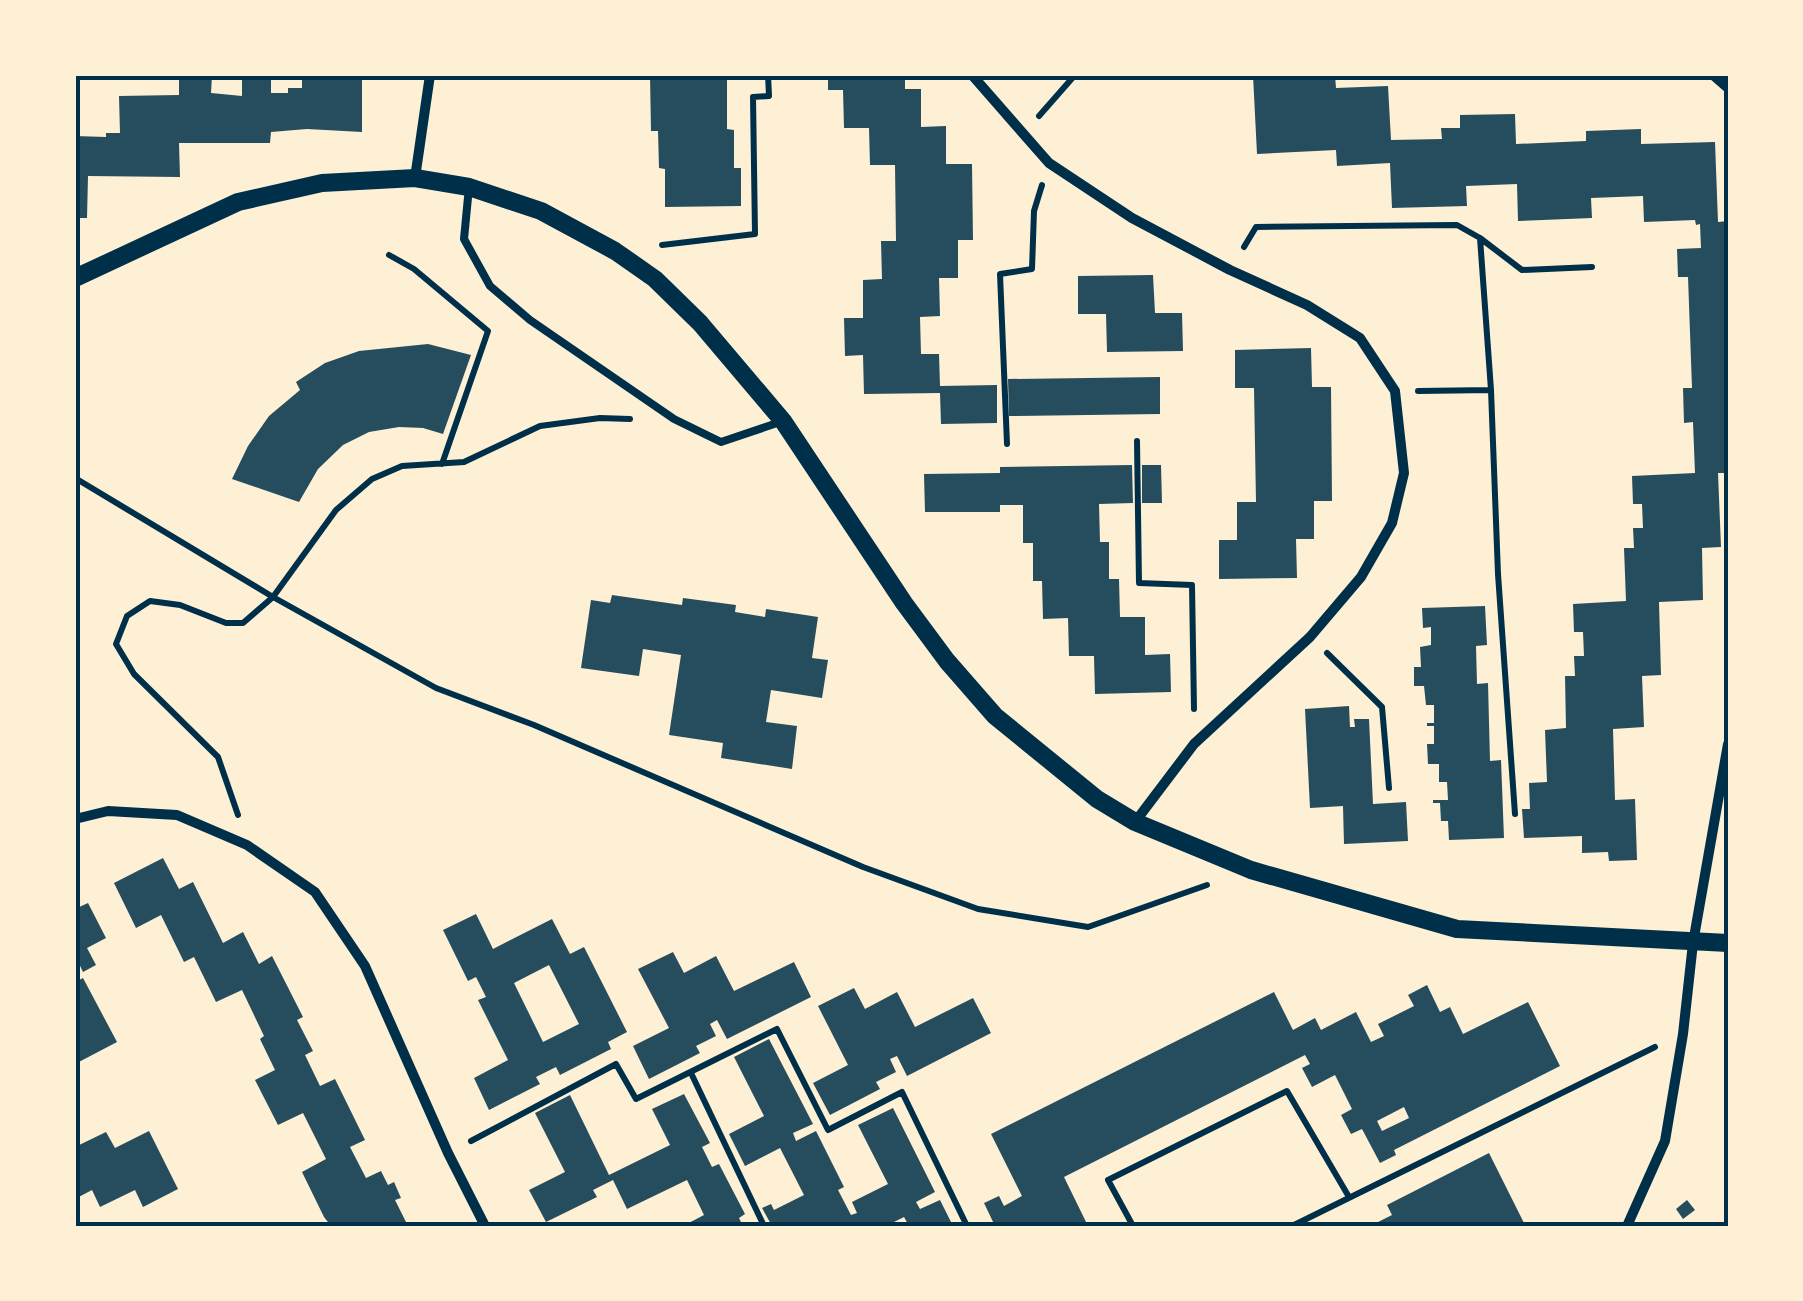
<svg xmlns="http://www.w3.org/2000/svg" width="1803" height="1301" font-family="'Libre Baskerville',serif">
	<style>
		.building { fill: #264d5e; fill-rule: evenodd }
		.lines { fill: none; stroke-linecap: round; stroke-linejoin: round }
		.path { stroke: #003049; stroke-width: 6 }
		.service { stroke: #003049; stroke-width: 8 }
		.minor { stroke: #003049; stroke-width: 10 }
		.tertiary { stroke: #003049; stroke-width: 18 }
		.neatline { fill: none; stroke: #003049; stroke-width: 4 }
	</style>
	<rect width="100%" height="100%" fill="#fdf0d5"/>
	<!-- building -->
	<path class="building" d="M179 75H212L211 93 242 96V75H271V93H288V88H302V75H362V132L307 129 271 132 270 143H179L180 177 88 176 87 218H75V136L106 137V133H120L119 96 179 95Z
		M650 75H727V129L734 130V168H741V206L665 207V169L659 168 658 131H651Z
		M828 75H905V89H921V127L946 126V164H972L973 240H958V278H939L940 316 920 317 921 354H939L940 386 997 385V423L941 424 940 393 864 394 863 355 845 356 844 318H863V280L882 279 881 241H896L895 165H870L869 128H844L843 90H828Z
		M1253 75H1335L1336 88 1388 86 1391 140 1442 139 1441 128H1460V115L1515 114 1516 144 1586 141V131L1641 129V144L1715 142 1718 222 1728 221V473H1718L1721 547 1702 548 1703 600 1659 602 1661 675 1642 676 1644 727 1613 729 1615 800 1635 799 1637 860 1609 861 1608 852 1582 853V836L1524 838 1522 809H1530L1529 783 1547 782 1545 730 1566 728 1565 676H1575L1574 656H1584L1583 632H1574L1573 604 1626 601 1624 548H1634L1633 528H1643L1642 504H1633L1632 476 1695 473 1693 422 1684 423 1683 388H1692L1688 277H1678L1677 249 1701 248 1700 224 1696 225 1695 220 1644 222 1643 196 1591 198 1592 218 1518 221 1517 184 1466 186 1467 206 1392 208 1390 163 1337 166 1336 150 1257 154Z
		M1153 275 1155 313H1182L1183 351 1107 352 1106 314H1078V276Z
		M428 344 471 355 443 434 423 428 399 427 369 432 343 445 318 469 299 502 232 479 248 446 269 416 300 390 296 382 325 363 359 351Z
		M1311 348 1312 387H1331L1332 501H1314V539H1296L1297 578 1219 579V540H1237V502H1256L1254 388H1235V350Z
		M1160 377V414L1009 416 1008 379Z
		M1132 465 1133 503 1099 504 1100 542H1109V579H1119L1120 617H1145V655L1170 654 1171 692 1095 694 1094 656H1069L1068 618 1043 619 1042 581H1033V543H1023V505H1000V512H925L924 474 1000 473V467Z
		M1142 465H1161L1162 503H1142Z
		M612 595 682 605 683 598 736 605 735 612 765 617 766 609 818 617 812 658 828 660 822 698 771 690 766 722 797 726 792 769 721 758 723 743 669 735 681 655 643 649 639 676 581 668 591 600 610 603Z
		M1485 606 1487 645 1476 646 1477 684 1488 683 1490 761 1501 760 1504 838 1449 840 1448 821H1441L1440 803H1433V800H1448L1447 782H1439V764H1428L1427 744H1434V726H1427V723H1434V705H1426L1424 686H1414V667H1421L1420 647 1431 645V627L1423 628 1422 608Z
		M1349 706 1350 727H1355L1354 719H1369L1373 804 1406 802 1408 841 1344 844 1343 806 1310 808 1305 709Z
		M163 858 179 889 193 882 223 943 243 932 259 964 272 956 303 1017 297 1020 313 1051 305 1055 320 1086 335 1079 365 1140 350 1147 366 1178 381 1171 388 1185 394 1182 401 1198 395 1200 408 1226H331L324 1217 302 1172 326 1159 303 1113 278 1125 255 1080 275 1070 260 1039 264 1036 242 990 216 1002 194 957 184 962 161 915 136 928 114 883Z
		M88 903 106 938 87 948 96 965 83 972 75 955V909Z
		M476 914 493 949 552 919 570 954 584 947 627 1032 608 1042 611 1049 560 1075 556 1067 536 1077 540 1084 489 1110 474 1078 508 1060 478 1000 486 997 476 977 468 981 443 930ZM549 965 579 1024 543 1042 514 983Z
		M673 952 684 973 716 956 734 991 794 962 811 997 727 1039 717 1020 710 1024 716 1036 696 1046 700 1053 649 1079 633 1046 669 1028 638 969Z
		M83 978 117 1042 75 1064V982Z
		M1427 985 1440 1012 1450 1007 1463 1034 1528 1002 1560 1066 1394 1150 1396 1155 1380 1163 1362 1129 1351 1134 1341 1115 1352 1109 1335 1075 1312 1087 1302 1068 1310 1064 1305 1055 1064 1177 1088 1226H995L984 1203 999 1196 1004 1206 1022 1196 991 1134 1274 992 1293 1030 1315 1018 1321 1030 1356 1012 1371 1042 1384 1036 1378 1024 1414 1006 1408 995ZM1404 1107 1409 1118 1382 1131 1377 1121Z
		M854 988 865 1009 897 992 915 1027 973 998 991 1033 907 1076 897 1056 890 1059 896 1072 876 1082 880 1089 830 1115 813 1083 848 1065 818 1006Z
		M769 1039 813 1124 793 1133 796 1141 816 1131 844 1187 838 1190 851 1215 857 1213 852 1202 888 1184 858 1125 893 1108 935 1192 916 1202 920 1209 940 1200 953 1226H909L904 1217 886 1226H772L762 1208 771 1204 774 1210 804 1195 780 1148 745 1166 729 1134 764 1116 734 1057Z
		M684 1094 710 1143 702 1147 712 1167 719 1164 745 1214 739 1218 743 1226H683L704 1215 687 1180 627 1209 613 1180 593 1190 597 1197 546 1222 529 1190 565 1172 535 1113 570 1095 609 1175 670 1145 652 1109Z
		M149 1131 178 1189 143 1207 135 1190 100 1207 92 1190 75 1199V1147L106 1132 115 1148Z
		M1489 1153 1524 1223 1517 1226H1370L1392 1215 1387 1205Z
		M1687 1200 1695 1210 1683 1219 1676 1209Z"/>
	<g class="lines">
		<!-- path -->
		<path class="path" d="M1039 116 1075 75
			M1480 238 1522 270 1592 267
			M662 245 755 234 753 97 769 96 768 75
			M1244 247 1256 227 1457 225 1480 238 1491 390 1498 574 1515 814
			M389 255 414 269 488 331 442 464
			M1418 391 1491 390
			M1137 441 1139 583 1192 585 1194 709
			M1007 444 1000 274 1032 269 1034 211 1042 185
			M75 478 273 597 436 688 534 725 863 867 978 909 1088 927 1207 885
			M1327 653 1382 707 1389 788
			M238 815 218 757 134 674 116 644 127 616 150 601 180 605 226 623H243L273 597 336 510 372 479 402 466 464 462 540 426 600 418 630 419
			M691 1073 764 1226
			M471 1141 616 1064 636 1099 777 1029 828 1130 902 1092 967 1226
			M1133 1226 1108 1180 1287 1091 1349 1197
			M1292 1226 1655 1047"/>
		<!-- service -->
		<path class="service" d="M469 187 464 239 490 286 530 320 674 419 721 442 783 421"/>
		<!-- minor -->
		<path class="minor" d="M972 75 1049 163 1132 218 1230 270 1307 305 1360 338 1395 391 1404 473 1392 523 1361 577 1310 637 1194 744 1135 822
			M1713 75 1728 88
			M415 178 430 75
			M75 819 108 811 177 815 247 845 315 892 365 966 448 1153 485 1226
			M1627 1226 1665 1141 1683 1034 1693 943 1728 744"/>
		<!-- tertiary -->
		<path class="tertiary" d="M75 278 238 202 322 183 415 178 469 187 541 211 615 251 655 279 700 323 783 421 904 603 947 661 995 716 1097 799 1135 822 1251 870 1457 929 1728 943"/>
	</g>
	<!-- border -->
	<rect width="1803" height="1301" fill="none" stroke="#fdf0d5" stroke-width="155"/>
	<rect x="78" y="78" width="1648" height="1146" class="neatline"/>
</svg>
